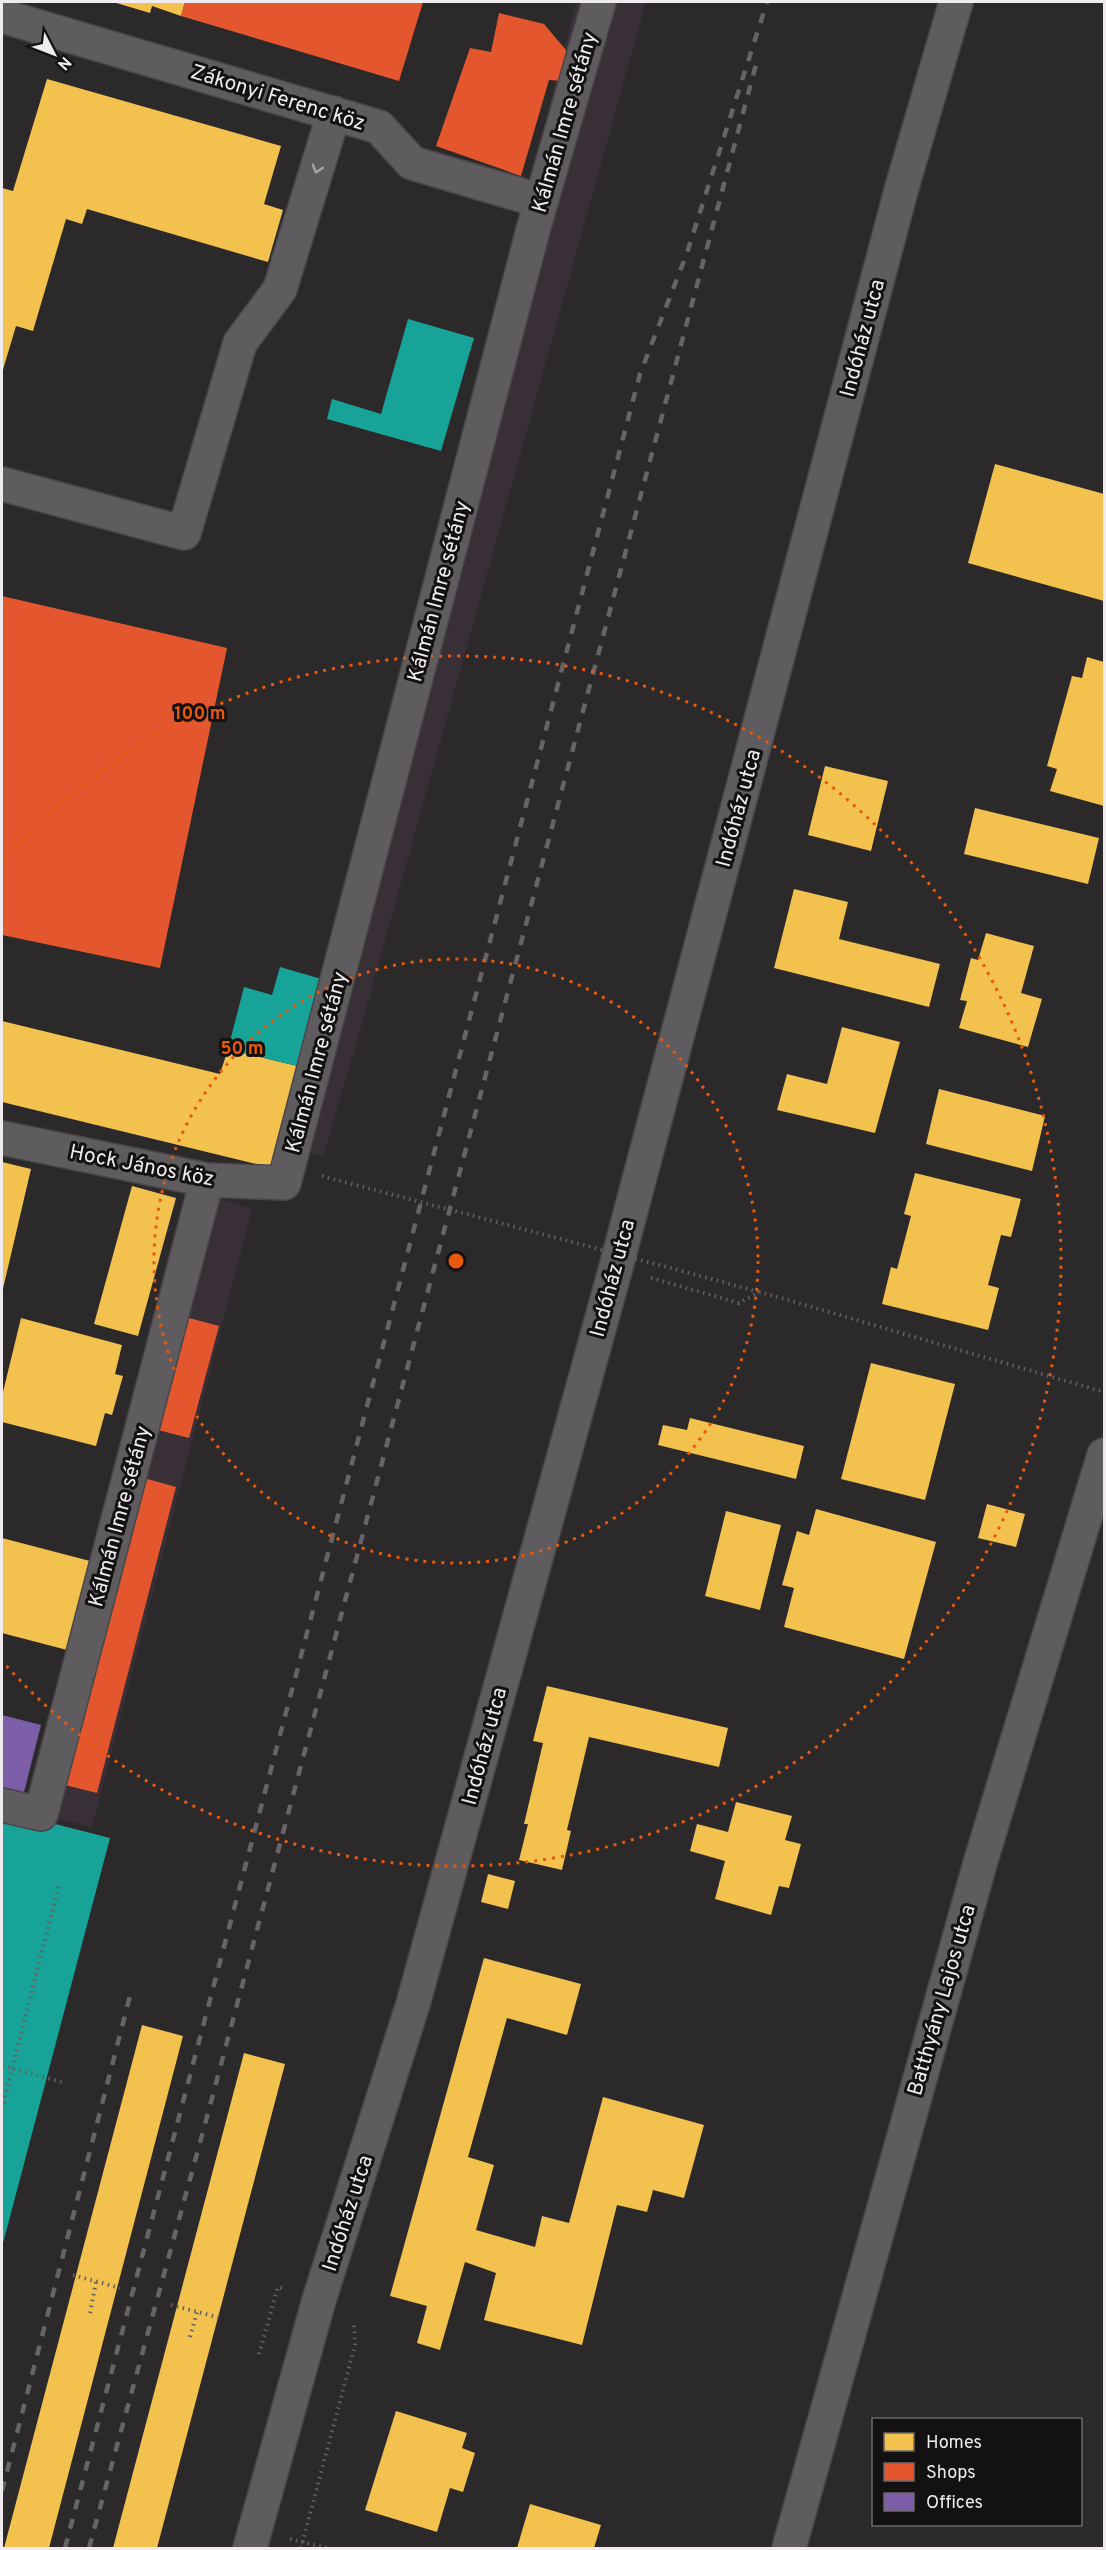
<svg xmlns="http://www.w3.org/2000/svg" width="1106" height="2550" font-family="Overpass,sans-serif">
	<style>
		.built { fill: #393037 }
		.homes { fill: #f2c14e }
		.shops { fill: #e4572e }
		.offices { fill: #7b5ea7 }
		.public { fill: #17a398 }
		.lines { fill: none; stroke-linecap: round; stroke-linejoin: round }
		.minor-casing { stroke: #494548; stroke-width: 36 }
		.path { stroke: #626162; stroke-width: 4; stroke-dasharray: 1.5 4.5; stroke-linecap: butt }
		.minor { stroke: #5f5c5f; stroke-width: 33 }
		.rail { stroke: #666466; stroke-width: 4.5; stroke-dasharray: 10 10; stroke-linecap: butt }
		.path-bridge { stroke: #626162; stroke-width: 4; stroke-dasharray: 1.5 4.5; stroke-linecap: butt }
		.oneway { stroke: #a7a4a6 }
		.ring { fill: none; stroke: #e8590c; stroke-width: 3; stroke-dasharray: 3 6 }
		.labels { text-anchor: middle; stroke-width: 6; stroke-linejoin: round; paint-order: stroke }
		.street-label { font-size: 21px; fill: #efebee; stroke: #141113 }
		.centre { fill: #e8590c; stroke: #141113; stroke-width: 3 }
		.ring-label { font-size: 18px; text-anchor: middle; font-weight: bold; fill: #e8590c; stroke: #141113; stroke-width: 6; stroke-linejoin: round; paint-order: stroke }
	</style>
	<rect width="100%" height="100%" fill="#2c292b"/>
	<!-- built -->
	<path class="built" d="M576 2H646L359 1034 323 1157 285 1145Z
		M186 1189 252 1209 92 1827 30 1812Z"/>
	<!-- homes -->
	<path class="homes" d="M113 2H185L181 16 152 6 150 13Z
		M47 79 281 146 264 204 283 210 268 262 87 209 82 224 66 219 33 331 16 326 2 373V188L13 191Z
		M995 464 1104 494V601L968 563Z
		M1087 657 1104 662V806L1050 791 1057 769 1047 766 1072 676 1082 678Z
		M825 766 888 781 871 851 808 835Z
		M975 808 1099 838 1088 884 964 854Z
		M794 889 848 902 839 939 940 964 929 1007 774 968Z
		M986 933 1034 946 1021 993 1042 999 1028 1047 959 1028 967 1001 960 1000 971 958 978 960Z
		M2 1021 220 1074 228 1049 301 1067 277 1169 2 1102Z
		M842 1027 900 1042 875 1133 777 1110 787 1074 827 1084Z
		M939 1089 1045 1116 1032 1171 926 1144Z
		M2 1162 31 1169 2 1293Z
		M915 1173 1021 1199 1011 1237 1001 1235 988 1285 999 1288 988 1330 882 1304 891 1267 897 1269 911 1216 904 1214Z
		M132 1186 176 1198 138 1336 94 1324Z
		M21 1318 122 1345 115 1374 123 1376 112 1415 105 1413 96 1446 2 1422V1396Z
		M871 1363 955 1384 925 1500 841 1479Z
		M690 1418 804 1446 796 1479 658 1445 663 1425 687 1430Z
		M987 1504 1025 1514 1016 1547 978 1538Z
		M816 1509 936 1542 904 1659 784 1627 794 1588 782 1585 797 1531 809 1535Z
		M726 1511 781 1525 760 1610 705 1596Z
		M2 1538 90 1561 67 1650 2 1633Z
		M547 1686 728 1728 719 1767 589 1737 567 1830 571 1831 562 1870 519 1860 528 1824H524L543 1743 533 1741Z
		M736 1802 792 1816 785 1840 801 1844 789 1888 779 1886 771 1915 715 1899 725 1861 690 1851 697 1824 728 1832Z
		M488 1874 515 1881 508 1909 481 1902Z
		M484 1958 581 1984 567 2035 507 2018 468 2157 494 2165 476 2230 535 2247 542 2216 569 2223 603 2097 704 2125 684 2198 653 2190 647 2212 617 2205 582 2345 484 2320 496 2273 465 2262 440 2350 417 2343 427 2306 390 2296Z
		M142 2025 183 2036 49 2548H4Z
		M244 2053 285 2064 157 2548H113Z
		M396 2411 467 2433 462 2448 475 2453 463 2492 450 2488 437 2532 365 2510Z
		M530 2504 601 2525 594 2548H517Z"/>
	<!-- shops -->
	<path class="shops" d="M185 2H423L399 81 181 16Z
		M499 13 544 24 571 56 562 81 549 80 521 176 436 146 470 48 491 52Z
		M2 596 227 648 160 968 2 935Z
		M189 1318 219 1326 189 1438 158 1430Z
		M144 1478 176 1487 97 1793 65 1785Z"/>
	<!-- offices -->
	<path class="offices" d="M2 1715 41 1725 23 1796 2 1790Z"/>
	<!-- public -->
	<path class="public" d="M408 319 474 338 441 451 327 419 332 399 381 414Z
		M280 967 325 980 301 1067 228 1049 244 987 272 995Z
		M4 1811 110 1838 2 2247V1821Z"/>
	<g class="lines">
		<defs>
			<path id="minor" d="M2 16 379 127 412 163 541 201
				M2 484 184 533 240 343 280 289 334 113
				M2 1138 207 1180 284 1183 533 230 599 2
				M2 1805 41 1814 207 1180
				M250 2548 319 2300 413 2004 616 1267 902 187 956 2
				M789 2548 981 1860 1104 1455"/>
		</defs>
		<!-- minor casing -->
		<use href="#minor" class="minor-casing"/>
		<!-- path -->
		<path class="path" d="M682 1271 759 1292
			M651 1278 739 1303 760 1292 1104 1392
			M2 2066 66 2083
			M2 2109 59 1885
			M73 2275 120 2288
			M171 2305 221 2318
			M90 2313 96 2282
			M190 2337 197 2312
			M259 2354 278 2287 284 2289
			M290 2539 327 2548
			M301 2548 355 2345 354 2322"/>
		<!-- minor -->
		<use href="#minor" class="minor"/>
		<!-- rail -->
		<path class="rail" d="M2 2491 131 1992
			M65 2548 640 374 687 253 767 2
			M89 2548 204 2128 758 57"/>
		<!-- path-bridge -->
		<path class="path-bridge" d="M322 1176 682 1271"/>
	</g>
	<!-- one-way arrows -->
	<defs><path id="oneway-chevron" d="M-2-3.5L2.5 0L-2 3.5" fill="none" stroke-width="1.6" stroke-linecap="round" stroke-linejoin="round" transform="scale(1.5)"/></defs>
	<use class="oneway" href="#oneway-chevron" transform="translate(317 169) rotate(107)"/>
	<!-- distance rings -->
	<g class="ring">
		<circle cx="456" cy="1261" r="302"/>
		<path d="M3 860A605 605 0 1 1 3 1662"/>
	</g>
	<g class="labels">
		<!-- street labels -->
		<g class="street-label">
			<text transform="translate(278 97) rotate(17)" y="7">Zákonyi Ferenc köz</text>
			<text transform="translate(564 122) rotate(-74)" y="7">Kálmán Imre sétány</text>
			<text transform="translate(862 338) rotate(-75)" y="7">Indóház utca</text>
			<text transform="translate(438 591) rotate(-75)" y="7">Kálmán Imre sétány</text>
			<text transform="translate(738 808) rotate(-75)" y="7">Indóház utca</text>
			<text transform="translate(316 1062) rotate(-75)" y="7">Kálmán Imre sétány</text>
			<text transform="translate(142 1165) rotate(11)" y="7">Hock János köz</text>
			<text transform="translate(612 1278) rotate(-75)" y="7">Indóház utca</text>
			<text transform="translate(119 1516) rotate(-75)" y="7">Kálmán Imre sétány</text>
			<text transform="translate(484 1746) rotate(-75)" y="7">Indóház utca</text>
			<text transform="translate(941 2000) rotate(-74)" y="7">Batthyány Lajos utca</text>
			<text transform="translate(347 2213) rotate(-72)" y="7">Indóház utca</text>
		</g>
	</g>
	<circle cx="456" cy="1261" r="9" class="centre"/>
	<g class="ring-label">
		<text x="200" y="719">100 m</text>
		<text x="242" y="1054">50 m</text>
	</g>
	<!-- border -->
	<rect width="1106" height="2550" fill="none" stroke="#efebee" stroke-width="6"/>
	<!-- legend -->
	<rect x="872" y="2418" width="210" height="108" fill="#141113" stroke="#6c686b" stroke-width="1.5"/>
	<rect x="884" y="2433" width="30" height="18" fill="#f2c14e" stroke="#6c686b" stroke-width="1.5"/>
	<text x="926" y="2448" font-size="18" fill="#efebee">Homes</text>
	<rect x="884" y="2463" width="30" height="18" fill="#e4572e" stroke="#6c686b" stroke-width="1.5"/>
	<text x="926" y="2478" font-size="18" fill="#efebee">Shops</text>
	<rect x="884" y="2493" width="30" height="18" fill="#7b5ea7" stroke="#6c686b" stroke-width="1.5"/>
	<text x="926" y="2508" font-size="18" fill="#efebee">Offices</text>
	<!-- north arrow -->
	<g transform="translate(54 54) rotate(132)" stroke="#141113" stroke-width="4.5" paint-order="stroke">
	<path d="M0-4.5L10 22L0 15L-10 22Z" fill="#efebee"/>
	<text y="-9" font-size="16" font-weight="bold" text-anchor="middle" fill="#efebee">N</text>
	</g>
</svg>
